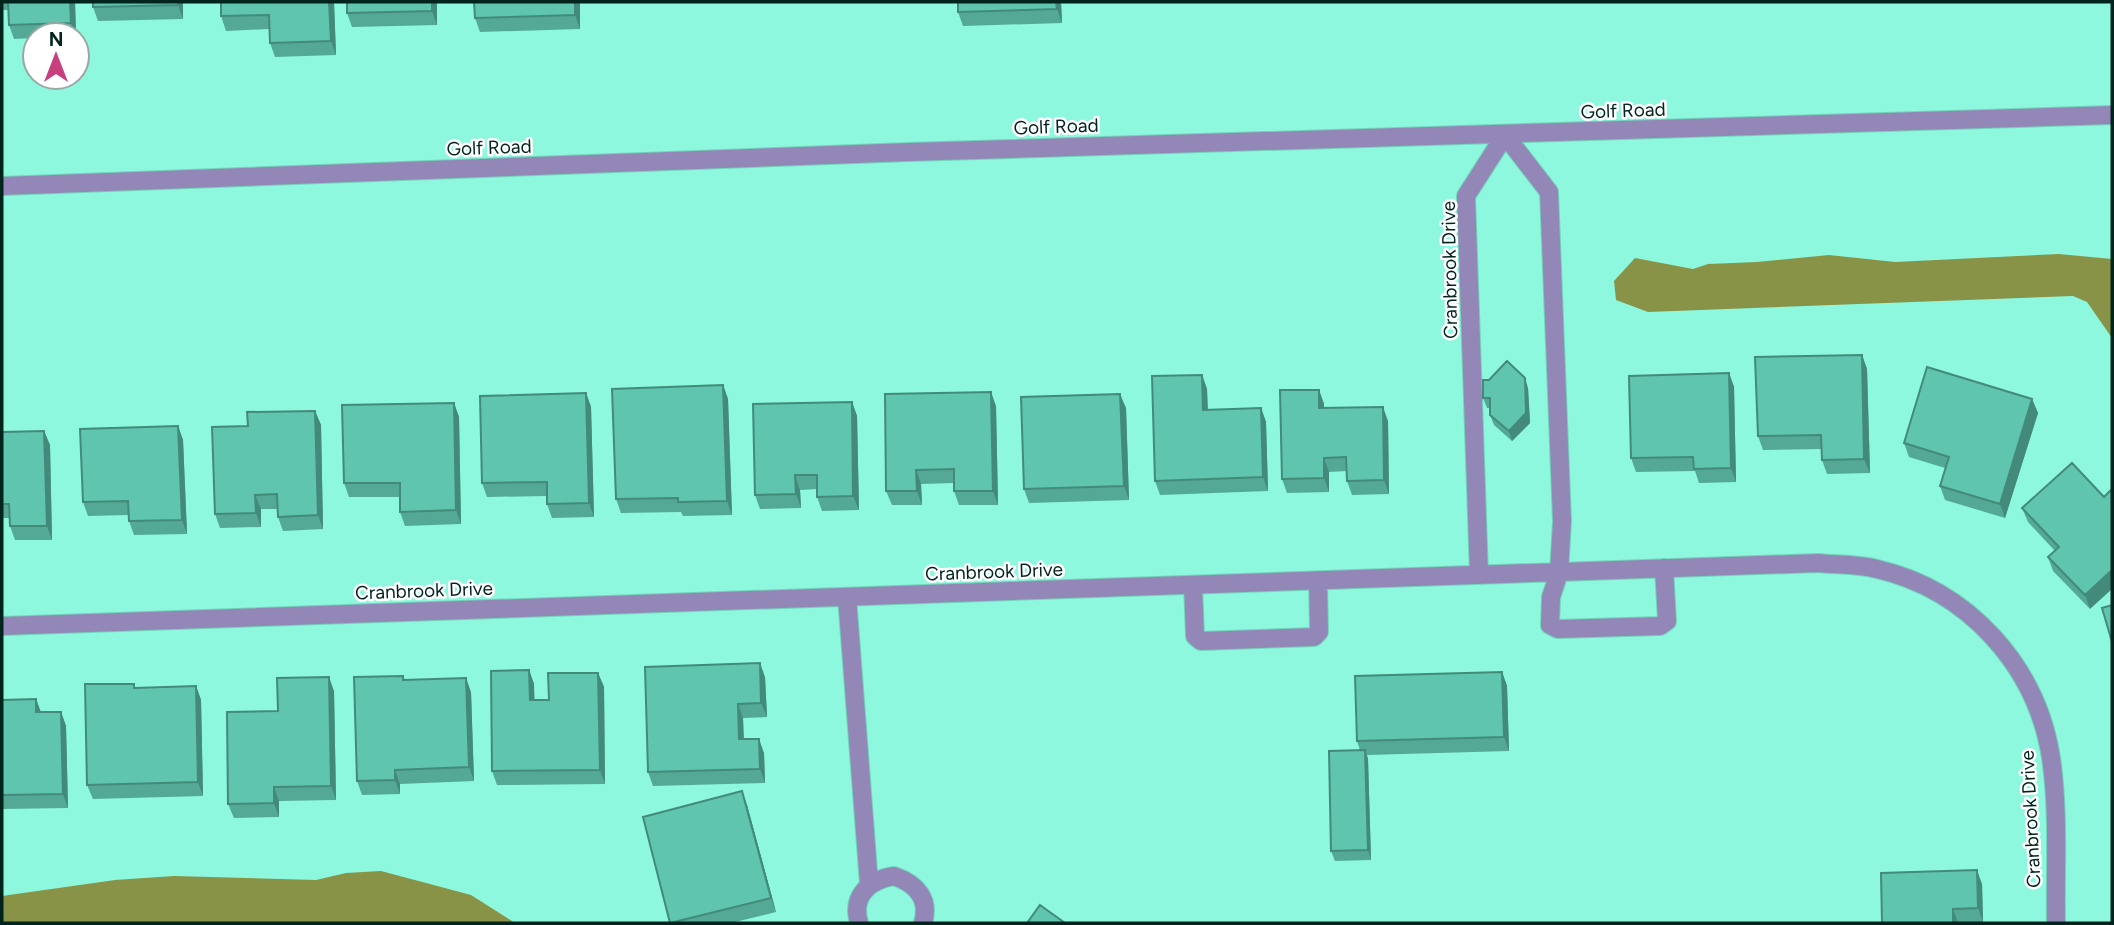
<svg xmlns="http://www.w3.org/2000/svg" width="2114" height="925" font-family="Figtree,sans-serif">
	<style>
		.water { fill: #889347 }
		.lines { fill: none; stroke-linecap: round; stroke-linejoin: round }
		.minor-casing { stroke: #74d2bb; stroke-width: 20 }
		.minor { stroke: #9387b7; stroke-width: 18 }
		.wall { fill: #53a996 }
		.shaded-wall { fill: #438a7a }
		.building { fill: #60c5ae; stroke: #438a7a; stroke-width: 2 }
		.labels { text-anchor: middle; stroke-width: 5; stroke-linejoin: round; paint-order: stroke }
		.street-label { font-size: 19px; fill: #01241d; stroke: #fff }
	</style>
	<rect width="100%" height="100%" fill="#8df8de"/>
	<!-- water -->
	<path class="water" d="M2059 254 2112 259V338L2087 302 2073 296 1648 312 1616 300 1614 281 1635 258 1693 269 1708 264 1757 262 1829 255 1895 262Z
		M381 871 471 895 515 923H2V896L115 880 174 876 316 880 346 873Z"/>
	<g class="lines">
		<defs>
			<path id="minor" d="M1505 135 1549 192 1562 521 1559 573 1551 597 1550 625 1558 629 1660 626 1667 621 1664 568
				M2 186 909 152 2112 115
				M1479 575 1466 196 1505 135
				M1193 585 1195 636 1201 641 1314 637 1319 632 1318 581
				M847 597 869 884
				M2 626 1818 563C1837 565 1858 564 1877 569 1968 590 2037 666 2051 758 2059 811 2055 869 2056 923
				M859 923C851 896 869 880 894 876 917 884 930 899 923 923"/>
		</defs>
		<!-- minor casing -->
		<use href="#minor" class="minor-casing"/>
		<!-- minor -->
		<use href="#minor" class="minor"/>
	</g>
	<!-- wall -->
	<path class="wall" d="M2 2H75L76 35H35V38L14 39 9 25 8 10H2Z
		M183 2V19L98 21 93 7Z
		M221 2H334L336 55 275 57 270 43 269 29 226 31 221 16Z
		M347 2H437V25L352 27 347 13Z
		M474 2H580V29L480 32 475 18Z
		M958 2H1061L1062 23 963 26 958 12Z
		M1862 355 1867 369 1870 473 1827 474 1822 460 1821 449 1763 450 1758 436Z
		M1729 373 1734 387 1736 482 1699 483 1695 471 1636 472 1631 458Z
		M1202 375 1207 389 1208 410 1261 408 1266 422 1268 491 1160 495 1155 481Z
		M723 385 728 399 732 515 683 516 681 512 621 513 616 499Z
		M1528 388 1530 423 1512 441 1494 425 1490 415V408H1487L1483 398Z
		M1319 390 1324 404V408L1388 421 1389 494 1352 495 1347 481V471L1329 472V492L1287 493 1282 479Z
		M586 393 591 407 594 517 552 518 547 504V496L487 497 482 483Z
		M2032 399 2038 413 2005 518 1945 500 1940 486 1945 468 1909 457 1904 443Z
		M852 402 857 416 859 510 822 511 817 497V489L800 490 801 508 760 509 755 495Z
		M454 403 459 417 461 524 405 526 400 512V497H349L344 483Z
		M996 406 998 505H959L954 491V483L921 484 922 505H892L886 491Z
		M1126 408 1129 500 1029 503 1024 489Z
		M315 411 321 425 323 529 283 531 278 517V509H261V527L220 528 215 514 248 426Z
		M178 426 183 440 187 534 134 535 129 521 128 515 88 516 83 502Z
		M44 431 50 445 52 540H15L10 526V518H2V432Z
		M2072 463 2090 609 2053 571 2048 557 2055 551 2028 522 2022 508Z
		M529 670 534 684V700H549L598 673 604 687 605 784 497 785 492 771Z
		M1502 672 1507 686 1509 751 1367 755 1368 759 1371 860 1335 861 1331 851 1360 750 1357 741Z
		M403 676 405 680 471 692 474 781 400 784V794L362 795 357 781Z
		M765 677 767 717 743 718 744 739 764 753 765 783 653 786 648 772Z
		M134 684 135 688 196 686 201 700 203 796 93 799 87 785Z
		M334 691 336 800 279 801V817L234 818 228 804 278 711Z
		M36 699 41 712H61L66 726 68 808 2 809V700Z
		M747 805 776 912 731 923H670Z
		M1982 884 1983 922 1882 923Z"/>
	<!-- shaded-wall -->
	<path class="shaded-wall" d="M70 2H75L76 35 71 23Z
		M178 2H183V19L178 5Z
		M329 2H334L336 55 331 41Z
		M432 2H437V25L432 11Z
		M575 2H580V29L575 15Z
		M1056 2H1061L1062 23 1057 9Z
		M1862 355 1867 369 1870 473 1864 459Z
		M1729 373 1734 387 1736 482 1731 468Z
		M1202 375 1207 389 1208 424 1203 410Z
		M1525 378 1528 388 1530 423 1512 441 1509 431Z
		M723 385 728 399 732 515 727 501Z
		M1319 390 1324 404V422L1319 408Z
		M991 392 996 406 998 505 993 491Z
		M586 393 591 407 594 517 589 503Z
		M1120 394 1126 408 1129 500 1124 486Z
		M2032 399 2038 413 2005 518 2000 504Z
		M852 402 857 416 859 510 853 496Z
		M454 403 459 417 461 524 456 510Z
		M1383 407 1388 421 1389 494 1384 480Z
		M1261 408 1266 422 1268 491 1263 477Z
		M315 411 321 425 323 529 318 515Z
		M178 426 183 440 187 534 182 520Z
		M44 431 50 445 52 540 47 526Z
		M1324 458 1329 472V492L1324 478Z
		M916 470 921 484 922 505 917 491Z
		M795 475 800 490 801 508 796 494Z
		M255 495 261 509V527L256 513Z
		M2112 570V589L2090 609 2085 595Z
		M760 663 765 677 767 717 761 703Z
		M529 670 534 684 535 714 530 700Z
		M1502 672 1507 686 1509 751 1504 737Z
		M598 673 604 687 605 784 600 770Z
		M329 677 334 691 336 800 331 786Z
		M466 678 471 692 474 781 469 767Z
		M196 686 201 700 203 796 198 782Z
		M36 699 41 713 36 712Z
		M738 704 743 718 744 753 739 739Z
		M61 712 66 726 68 808 63 794Z
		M759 739 764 753 765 783 760 769Z
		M1365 750 1368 759 1371 860 1368 850Z
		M395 770 400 784V794L395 780Z
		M274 787 279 801V817L274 803Z
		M742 791 747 805 776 912 771 898Z
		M1977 870 1982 884 1983 922 1978 908Z
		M1953 909 1958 923H1953Z"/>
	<!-- building -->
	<path class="building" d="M8 2H70L71 23 9 25Z
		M93 2H178V5L93 7Z
		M221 2H329L331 41 270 43 269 15 221 16Z
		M347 2H432V11L347 13Z
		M474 2H575V15L475 18Z
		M958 2H1056L1057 9 958 12Z
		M1862 355 1864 459 1822 460 1821 435 1758 436 1755 357Z
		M1507 361 1525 378 1526 413 1509 431 1490 415V398H1483V380H1489Z
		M1927 367 2032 399 2000 504 1940 486 1949 457 1904 443Z
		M1729 373 1731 468 1694 469 1693 457 1631 458 1629 376Z
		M1202 375 1203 410 1261 408 1263 477 1155 481 1152 376Z
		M723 385 727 501 678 502V498L616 499 612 389Z
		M1280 390H1319V408L1383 407 1384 480 1347 481 1346 457 1324 458V478L1282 479Z
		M991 392 993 491H954V469L916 470 917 491H886L885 394Z
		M586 393 589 503 547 504V482L482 483 480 396Z
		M1120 394 1124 486 1024 489 1021 397Z
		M852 402 853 496 817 497V475H795L796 494 755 495 753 404Z
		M454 403 456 510 400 512V483H344L342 405Z
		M315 411 318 515 278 517 277 494 255 495 256 513 215 514 212 427 248 426 247 412Z
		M178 426 182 520 129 521 128 501 83 502 80 429Z
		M44 431 47 526H10L9 504H2V432Z
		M2072 463 2104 497 2112 489V570L2085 595 2048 557 2059 547 2022 508Z
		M2112 605V642L2102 608Z
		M760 663 761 703 738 704 739 739H759L760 769 648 772 645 667Z
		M529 670 530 700H549L548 673H598L600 770 492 771 491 671Z
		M1502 672 1504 737 1357 741 1355 676Z
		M403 676V680L466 678 469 767 395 770V780L357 781 354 677Z
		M329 677 331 786 274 787V803L228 804 227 712 278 711 277 678Z
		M85 684H134V688L196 686 198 782 87 785Z
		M36 699V712H61L63 794 2 795V700Z
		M1365 750 1368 850 1331 851 1329 751Z
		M742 791 771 898 670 923 643 817Z
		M1977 870 1978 908 1953 909V923H1882L1881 873Z
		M1040 905 1065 923H1027Z"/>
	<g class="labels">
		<!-- street labels -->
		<g class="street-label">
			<text transform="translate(1623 110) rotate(-2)" y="7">Golf Road</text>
			<text transform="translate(1056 126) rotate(-2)" y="7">Golf Road</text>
			<text transform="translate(489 147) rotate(-2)" y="7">Golf Road</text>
			<text transform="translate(1449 270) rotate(-91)" y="7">Cranbrook Drive</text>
			<text transform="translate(994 571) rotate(-2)" y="7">Cranbrook Drive</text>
			<text transform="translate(424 590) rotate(-2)" y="7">Cranbrook Drive</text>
			<text transform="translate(2030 819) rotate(-93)" y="7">Cranbrook Drive</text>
		</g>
	</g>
	<!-- border -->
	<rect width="2114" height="925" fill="none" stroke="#01241d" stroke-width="7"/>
	<!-- north arrow -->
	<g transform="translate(56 56)"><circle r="33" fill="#ffffff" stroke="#99a7a5" stroke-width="2"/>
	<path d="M0-5L12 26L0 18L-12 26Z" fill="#c73f7d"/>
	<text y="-10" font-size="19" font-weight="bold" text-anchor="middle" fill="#01241d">N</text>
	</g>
</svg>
